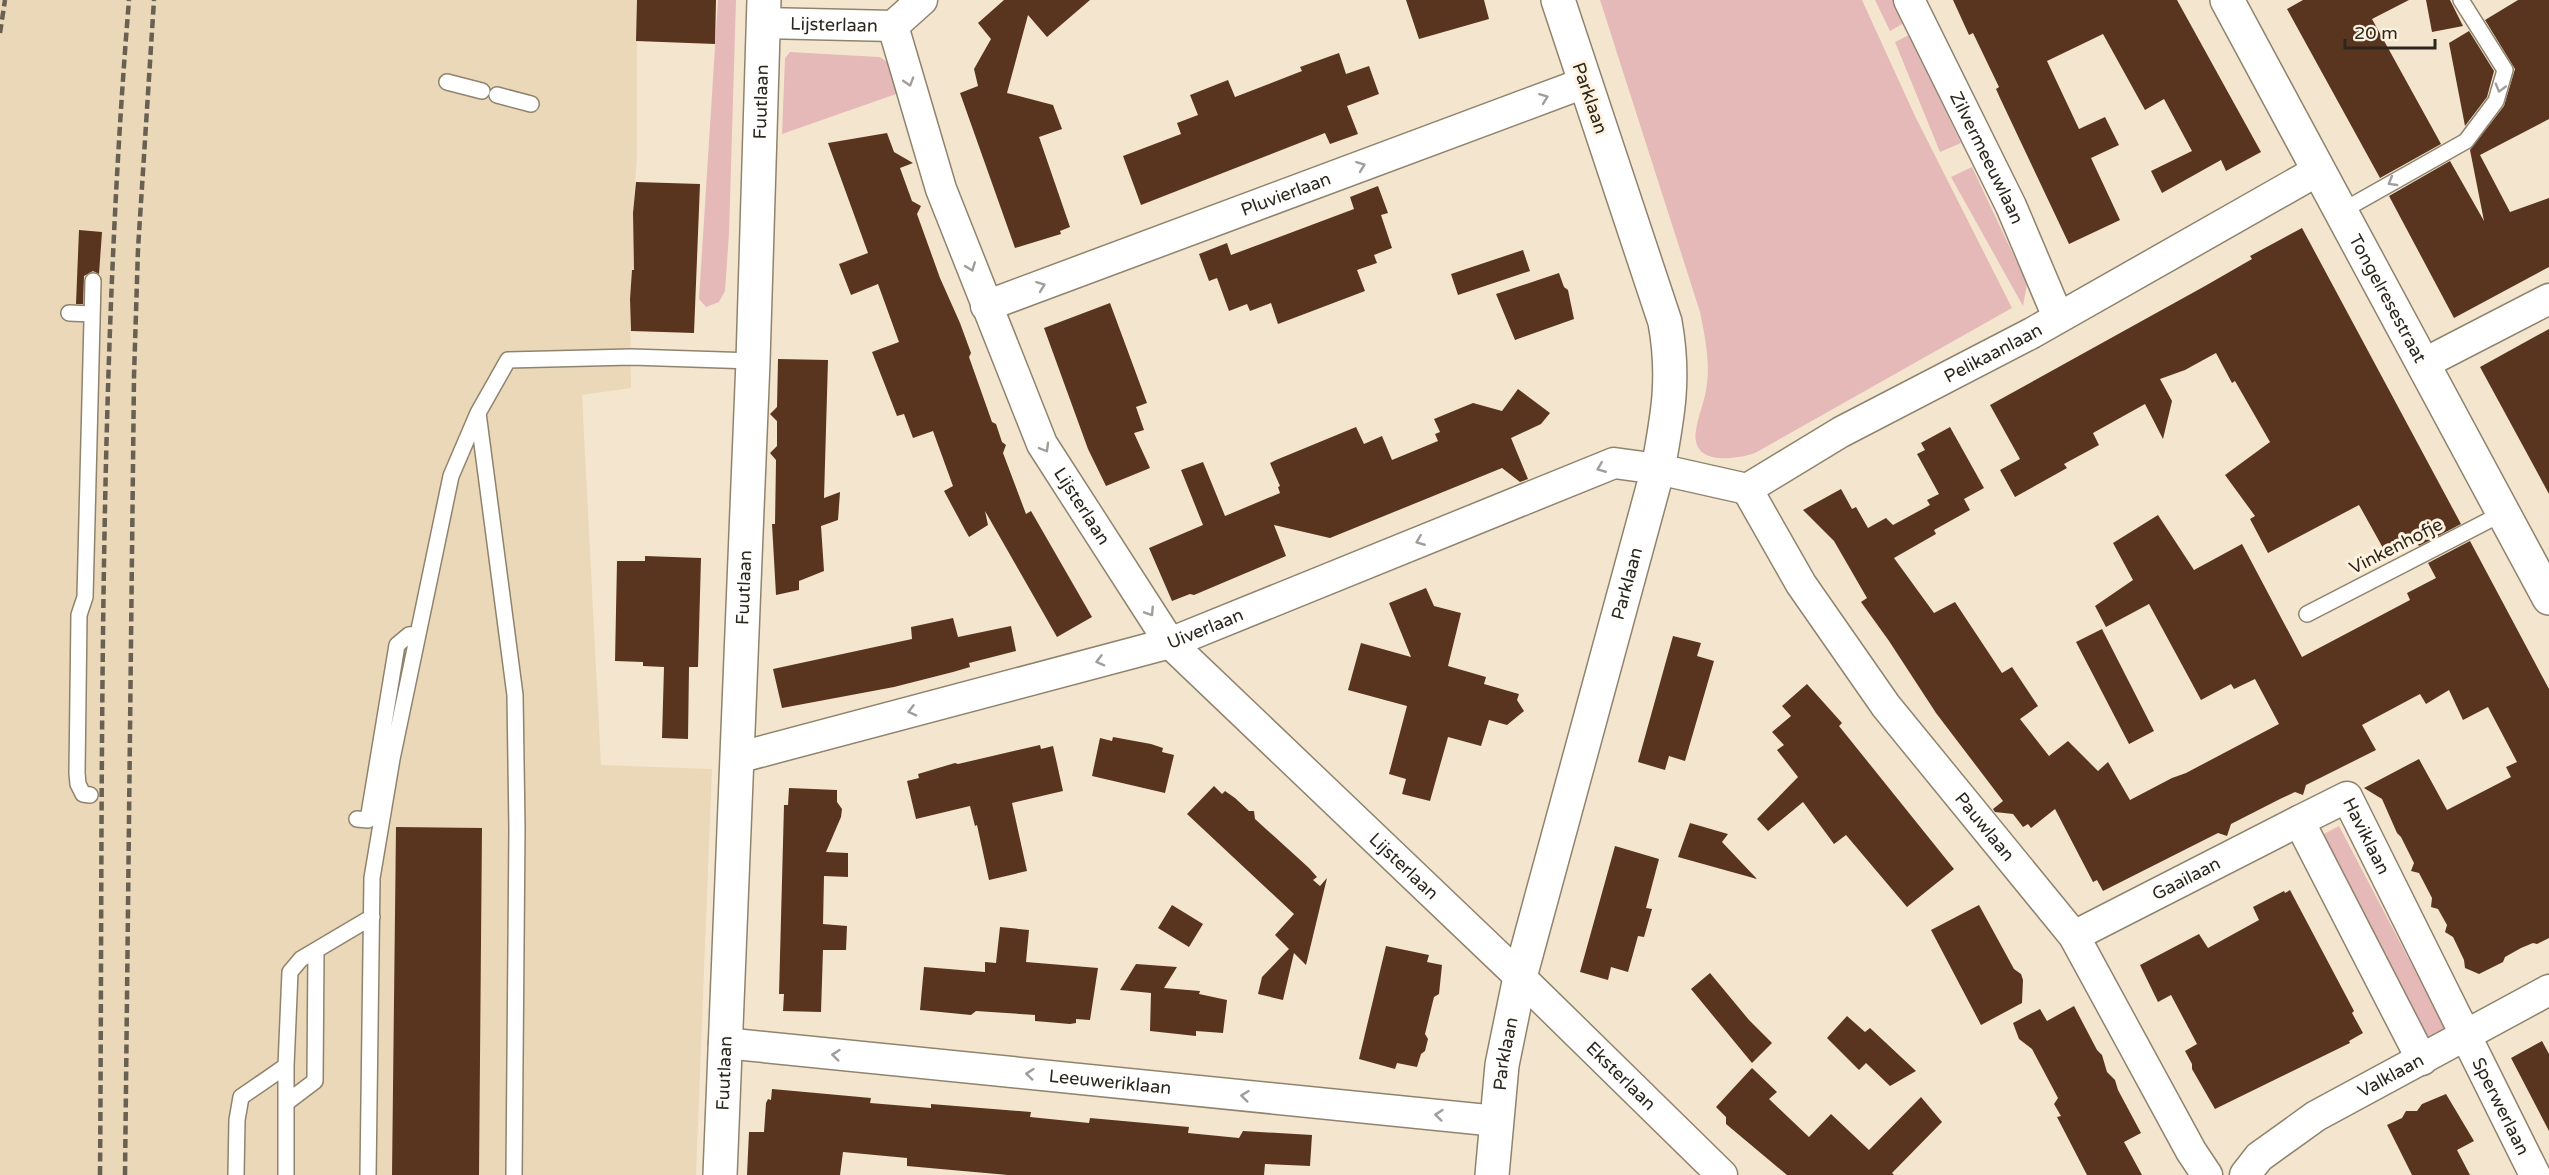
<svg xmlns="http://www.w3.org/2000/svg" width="2549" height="1175" font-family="'Varela Round',sans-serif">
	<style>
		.built { fill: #ead8b9 }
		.green { fill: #e6b9b9 }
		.building { fill: #593520 }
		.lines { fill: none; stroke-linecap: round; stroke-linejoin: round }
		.service-casing { stroke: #90836d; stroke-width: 18 }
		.minor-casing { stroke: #90836d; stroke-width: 33 }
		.tertiary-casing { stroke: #90836d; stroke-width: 36 }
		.service { stroke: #fff; stroke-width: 15 }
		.minor { stroke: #fff; stroke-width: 30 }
		.tertiary { stroke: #fff; stroke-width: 33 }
		.rail { stroke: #686053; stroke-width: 4.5; stroke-dasharray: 9 4.5; stroke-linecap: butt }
		.oneway { stroke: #a09e9a }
		.labels { text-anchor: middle; stroke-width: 6; stroke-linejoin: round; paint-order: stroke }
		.street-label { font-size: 18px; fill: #2c271e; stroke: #fff3e0 }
	</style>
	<rect width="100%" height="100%" fill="#f4e6ce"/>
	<!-- built -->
	<path class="built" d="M0 0H637V156L633 213 634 270H632L630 300 631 388 582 395 601 765 712 769 696 1175H0Z"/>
	<!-- green -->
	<path class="green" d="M718 0H736L729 234 725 291 719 302 706 307 699 299Z
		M1600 0H1862L1915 116 2012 308 1755 453C1734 460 1690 466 1696 430 1698 416 1704 403 1706 390 1711 364 1705 337 1700 312Z
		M1875 0H1893L1904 23 1890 31Z
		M1909 35 1961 143 1940 152 1895 42Z
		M790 52 879 57C894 63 895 79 899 93L782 134 785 58Z
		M1972 167 2027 284 2023 306 1951 177Z
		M2339 826 2445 1028 2426 1038 2320 836Z"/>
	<!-- building -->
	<path class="building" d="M637 0H716L715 44 636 41Z
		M1004 0H1090L1047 37 1028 15 1007 93 1053 105 1062 129 1039 137 1070 227 1060 231 1061 234 1015 248 960 93 978 86 974 69 991 39 978 23Z
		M1406 0H1484L1489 19 1419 39Z
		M1953 0H2177L2261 152 2226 171 2221 160 2162 193 2151 171 2192 151 2164 99 2145 110 2103 34 2047 61 2079 129 2105 117 2119 145 2091 158 2120 220 2069 244 2000 98 1996 89 1999 87 1973 33 1969 35Z
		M2303 0H2409L2372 19 2441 144 2380 178 2287 9Z
		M2426 0H2450L2463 26 2432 32Z
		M2518 0H2549V119L2480 155 2510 212 2549 198V267L2454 318 2389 196 2450 161 2484 221 2470 150 2504 106 2515 69 2485 20Z
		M2469 31 2494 71 2487 97 2465 126 2449 43Z
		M1339 53 1346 74 1369 66 1379 94 1347 106 1358 134 1330 144 1325 133 1141 205 1123 156 1181 134 1177 123 1198 115 1190 95 1228 80 1235 97 1302 71 1300 67Z
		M887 133 894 152 913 163 900 168 912 201 921 206 917 214 940 278 960 323 971 353 969 357 992 422 996 424 1002 442 1006 445 1003 453 1026 514 1031 511 1092 617 1057 637 985 511 988 525 969 537 965 530 944 491 953 486 933 431 913 438 904 414 897 416 872 352 899 342 878 284 851 295 839 264 868 253 828 143Z
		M636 182 700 184 694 333 631 331 630 299 632 270H634L633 213Z
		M1378 186 1388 213 1381 215 1392 248 1374 255 1377 263 1357 270 1365 291 1278 324 1271 303 1250 311 1247 304 1229 311 1217 278 1209 281 1199 254 1227 243 1231 255 1354 209 1350 197Z
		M2302 228 2461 524 2419 546 2412 533 2383 548 2359 505 2268 553 2250 519 2255 516 2225 475 2270 442 2235 381 2232 383 2216 353 2185 370 2160 379 2172 401 2163 439 2145 404 2093 433 2099 445 2064 464 2067 468 2015 497 2000 470 2020 459 1990 405 2205 286 2252 259 2250 256Z
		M79 230 102 232 99 274 93 271 84 276 83 304H76Z
		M1523 250 1530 271 1458 295 1451 274Z
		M1559 273 1564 287 1568 290 1574 319 1515 340 1496 294Z
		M1110 303 1147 403 1136 407 1144 430 1134 433 1150 468 1106 486 1088 449 1044 328Z
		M2549 329V494L2480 367Z
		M778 359 828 360 824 498 840 492 838 520 821 526 824 571 799 581V590L776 595 772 524H775L776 460 770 453 777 446V421L770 414 777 407Z
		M1518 389 1550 413 1541 424 1511 438 1528 479 1520 482 1502 468 1330 538 1274 525 1286 556 1194 595 1190 594 1172 601 1149 548 1203 525 1181 470 1203 462 1225 516 1280 493 1278 487 1280 486 1270 463 1276 460 1356 427 1364 444 1382 436 1392 460 1438 441 1435 434 1440 432 1434 419 1473 403 1502 411Z
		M1950 427 1984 488 1964 499 1970 510 1934 530 1936 534 1894 558 1934 613 1955 602 2002 673 2012 667 2038 706 2020 719 2049 756 2068 741 2098 771 2108 762 2130 800 2172 778 2186 773 2279 724 2255 679 2234 689 2231 684 2201 700 2149 604 2106 627 2095 606 2133 580 2113 543 2158 515 2194 570 2242 544 2302 657 2410 600 2407 593 2436 578 2428 563 2470 541 2549 689V938L2537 944 2533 943 2521 948 2505 957 2503 962 2479 974 2465 968 2464 960 2453 937 2445 932 2447 925 2438 909 2431 907 2432 898 2419 873 2411 871 2414 863 2401 837 2397 833 2382 799 2364 788 2419 759 2447 810 2511 777 2506 767 2517 762 2488 707 2463 720 2449 690 2426 704 2420 694 2362 725 2376 750 2306 785 2303 795 2295 792 2280 799 2231 824 2227 836 2218 833 2103 891 2097 880 2093 882 2055 809 2031 828 2028 824 2023 827 2013 814 1995 812 1993 809 2003 801 1936 713 1889 641 1861 602 1867 598 1834 541 1803 510 1841 489 1852 509 1856 507 1868 528 1886 518 1893 525 1930 505 1927 500 1939 494 1917 454 1925 450 1921 443Z
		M645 556 701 558 698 667H689L688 739 662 738 664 667 643 666V662L615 661 617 561H645Z
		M1426 588 1434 606 1461 613 1448 666 1486 677 1484 684 1519 694 1517 700 1524 711 1507 725 1489 720 1481 746 1448 737 1430 801 1402 794 1406 779 1389 774 1407 706 1348 690 1361 643 1411 657 1389 603Z
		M953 618 958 637 1011 626 1016 651 969 663 970 667 953 672 894 687 782 708 773 669 912 639 911 627Z
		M2102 629 2154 731 2129 744 2076 642Z
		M1673 636 1701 643 1697 656 1714 661 1685 761 1669 756 1665 770 1638 762Z
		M1807 684 1842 723 1839 726 1954 869 1907 907 1846 835 1834 844 1803 802 1768 831 1757 819 1798 777 1777 750 1784 745 1772 732 1791 716 1782 706Z
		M1113 737 1151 744 1163 748 1162 752 1174 755 1165 793 1092 776 1100 738 1112 741Z
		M1040 745 1041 749 1053 746 1063 791 1012 803 1027 871 989 880 977 825 975 826 970 806 916 819 907 781 919 778 918 774 955 763 958 764Z
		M1214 786 1222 794 1225 791 1235 798 1249 811H1254L1255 819 1309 868 1317 877 1313 880 1320 886 1327 878 1306 965 1294 953 1283 1000 1258 994 1262 977 1289 949 1275 935 1294 914 1187 814Z
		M789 788 837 790V802L842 809 841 817 826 852 848 853V877L824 876 823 924 847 926 846 950H823L821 1012 783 1011 784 994H779L784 805H788Z
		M1690 823 1728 834 1722 842 1757 879 1678 857Z
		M396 827 482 828 479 1175H392Z
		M1615 846 1659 859 1646 908 1652 909 1644 937 1638 936 1628 972 1611 967 1608 980 1580 972Z
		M2290 890 2354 1011 2352 1013 2363 1033 2349 1041 2350 1043 2215 1109 2192 1069V1064L2185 1051 2197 1044 2171 995 2158 1002 2140 965 2199 934 2208 948 2259 920 2253 907 2284 891 2285 893Z
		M1172 905 1203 924 1189 947 1158 928Z
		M1979 905 2014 969 2021 974 2023 980 2022 1003 1981 1025 1931 930Z
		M1000 927 1029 930 1026 962 1098 968 1090 1020 1076 1019V1023L1070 1024 1035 1021V1015L976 1011 971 1015 920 1010 924 967 985 972V962L996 963Z
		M1386 946 1429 955 1427 962 1442 965 1439 994 1434 997 1425 1034 1428 1039 1425 1051 1421 1054 1417 1067 1397 1063 1395 1069 1359 1059Z
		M1136 964 1177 967 1164 988 1200 991 1199 994 1227 1000 1223 1033 1196 1031V1036L1150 1031 1151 993 1120 990Z
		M1710 973 1749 1020 1772 1043 1752 1063 1691 989Z
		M2074 1006 2097 1050 2102 1055 2107 1072 2115 1080 2118 1090 2141 1133 2124 1142 2142 1175H2087L2057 1117 2061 1116 2054 1104 2058 1098 2032 1049 2019 1039 2013 1023 2040 1009 2047 1021Z
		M1847 1016 1865 1032 1870 1028 1916 1071 1890 1086 1866 1063 1859 1070 1827 1038Z
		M2542 1041 2549 1054V1131L2511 1058Z
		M1752 1068 1777 1092 1769 1099 1809 1137 1831 1114 1869 1150 1921 1097 1942 1122 1892 1173 1894 1175H1787L1726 1124V1117L1716 1107Z
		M772 1089 871 1098 870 1103 931 1108V1104L1031 1112 1030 1117 1089 1123 1090 1118 1189 1127 1188 1133 1239 1138 1243 1131 1312 1135 1310 1166 1265 1164 1264 1175H1008L907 1166V1158L843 1152 840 1175H747L749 1132H764L766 1103 768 1099 771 1100Z
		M2446 1094 2474 1141 2457 1150 2470 1175H2412L2387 1125 2402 1118 2406 1111H2417L2422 1104Z"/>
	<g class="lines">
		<defs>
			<path id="service" d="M447 82 482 91
				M497 95 531 104
				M2342 211 2466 141 2496 101 2505 70 2461 0
				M69 313 92 314
				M2307 614 2503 513
				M90 795 83 794 78 784 77 773 79 615 85 597 93 281
				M357 819 368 820 397 645 409 635 417 634
				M286 1103 315 1081 316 951
				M236 1175 237 1120 241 1097 286 1066
				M286 1175V1066L290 972 301 959 372 917
				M368 1175 372 878 392 759 451 476 478 413
				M514 1175 517 828 515 695 478 413 508 360 631 357 753 361"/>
			<g id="minor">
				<path id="s1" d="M1909 0 2011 206 2058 317"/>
				<path id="s2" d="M764 23 893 26"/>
				<path id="s3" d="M893 26 941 189 1042 444 1170 643 1520 977 1722 1175"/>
				<path d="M893 26 922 0"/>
				<path id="s4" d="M986 306 1584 83"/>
				<path d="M2423 364 2549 299"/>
				<path id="s5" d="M1747 489 1801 584 1886 706 2074 936 2191 1151 2207 1175"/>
				<path id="s6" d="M737 758 1170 643 1614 463 1658 469 1747 489 1841 432 2032 333 2319 170"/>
				<path id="s7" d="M2074 936 2299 821"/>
				<path id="s8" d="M724 1043 1497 1121"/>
				<path id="s9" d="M2422 1060 2299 821 2347 797 2535 1175"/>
				<path id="s10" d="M2245 1175 2259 1157 2316 1116 2549 990"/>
			</g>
			<g id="tertiary">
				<path id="s11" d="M2227 0 2549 598"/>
				<path id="s12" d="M720 1175 753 361 764 0"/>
				<path id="s13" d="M1492 1175 1502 1065 1520 977 1658 469C1668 415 1675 377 1665 322L1558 0"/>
			</g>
		</defs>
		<!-- service casing -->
		<use href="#service" class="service-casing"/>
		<!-- minor casing -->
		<use href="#minor" class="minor-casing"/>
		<!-- tertiary casing -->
		<use href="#tertiary" class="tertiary-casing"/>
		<!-- service -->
		<use href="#service" class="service"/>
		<!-- minor -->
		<use href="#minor" class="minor"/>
		<!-- tertiary -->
		<use href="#tertiary" class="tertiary"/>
		<!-- rail -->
		<path class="rail" d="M0 33 5 0
			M100 1175C103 784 97 390 129 0
			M125 1175 134 376 138 249 154 0"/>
	</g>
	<!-- one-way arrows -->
	<defs><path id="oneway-chevron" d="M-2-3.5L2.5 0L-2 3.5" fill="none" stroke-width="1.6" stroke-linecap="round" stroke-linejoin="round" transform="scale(1.5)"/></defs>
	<g class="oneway">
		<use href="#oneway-chevron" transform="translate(909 82) rotate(73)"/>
		<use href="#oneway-chevron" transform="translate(2500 88) rotate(106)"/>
		<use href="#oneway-chevron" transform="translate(1544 98) rotate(-20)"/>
		<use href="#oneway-chevron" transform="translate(1361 166) rotate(-20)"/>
		<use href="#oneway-chevron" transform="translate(2392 182) rotate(150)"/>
		<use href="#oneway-chevron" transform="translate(971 267) rotate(69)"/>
		<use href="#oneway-chevron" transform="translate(1041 286) rotate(-20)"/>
		<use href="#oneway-chevron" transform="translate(1045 448) rotate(60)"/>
		<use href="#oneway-chevron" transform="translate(1601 468) rotate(158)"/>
		<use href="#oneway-chevron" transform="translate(1420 541) rotate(158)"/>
		<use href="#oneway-chevron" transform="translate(1150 612) rotate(57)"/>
		<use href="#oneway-chevron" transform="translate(1100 661) rotate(165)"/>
		<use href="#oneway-chevron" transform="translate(912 711) rotate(165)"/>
		<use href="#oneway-chevron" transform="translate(836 1055) rotate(-174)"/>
		<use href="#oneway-chevron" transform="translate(1030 1074) rotate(-174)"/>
		<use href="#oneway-chevron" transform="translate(1245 1096) rotate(-174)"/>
		<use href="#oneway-chevron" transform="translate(1439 1115) rotate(-174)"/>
	</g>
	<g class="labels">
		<!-- street labels -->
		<g class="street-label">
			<text dy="6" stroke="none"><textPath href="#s2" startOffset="70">Lijsterlaan</textPath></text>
			<text transform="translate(1590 98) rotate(71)" y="6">Parklaan</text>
			<text dy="6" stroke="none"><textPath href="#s12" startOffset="1074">Fuutlaan</textPath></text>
			<text dy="6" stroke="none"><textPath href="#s1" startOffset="176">Zilvermeeuwlaan</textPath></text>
			<text dy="6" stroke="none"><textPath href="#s4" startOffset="320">Pluvierlaan</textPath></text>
			<text dy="6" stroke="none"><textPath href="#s11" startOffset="339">Tongelresestraat</textPath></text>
			<text dy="6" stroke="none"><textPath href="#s6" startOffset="1344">Pelikaanlaan</textPath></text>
			<text dy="6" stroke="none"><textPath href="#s3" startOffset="518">Lijsterlaan</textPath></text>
			<text transform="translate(2396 546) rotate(-27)" y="6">Vinkenhofje</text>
			<text dy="6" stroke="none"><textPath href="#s13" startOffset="608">Parklaan</textPath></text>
			<text dy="6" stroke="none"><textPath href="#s12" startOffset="588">Fuutlaan</textPath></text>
			<text dy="6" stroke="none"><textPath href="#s6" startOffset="486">Uiverlaan</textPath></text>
			<text dy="6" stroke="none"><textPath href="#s5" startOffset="414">Pauwlaan</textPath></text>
			<text dy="6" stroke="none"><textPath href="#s9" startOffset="366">Haviklaan</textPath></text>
			<text dy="6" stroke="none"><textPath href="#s3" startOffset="1004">Lijsterlaan</textPath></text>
			<text dy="6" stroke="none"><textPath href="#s7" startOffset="126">Gaailaan</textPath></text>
			<text dy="6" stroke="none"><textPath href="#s13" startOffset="122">Parklaan</textPath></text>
			<text dy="6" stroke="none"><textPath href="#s12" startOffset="102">Fuutlaan</textPath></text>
			<text dy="6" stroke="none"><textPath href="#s3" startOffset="1306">Eksterlaan</textPath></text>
			<text dy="6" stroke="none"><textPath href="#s10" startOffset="178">Valklaan</textPath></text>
			<text dy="6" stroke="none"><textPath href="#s8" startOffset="388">Leeuweriklaan</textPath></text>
			<text dy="6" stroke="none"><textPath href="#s9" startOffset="668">Sperwerlaan</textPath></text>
		</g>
	</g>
	<!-- scale -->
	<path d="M2345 39v9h90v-9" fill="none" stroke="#2c271e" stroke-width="3"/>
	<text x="2354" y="39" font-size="18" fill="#2c271e" stroke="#fff3e0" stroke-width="4.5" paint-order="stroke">20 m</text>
</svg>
